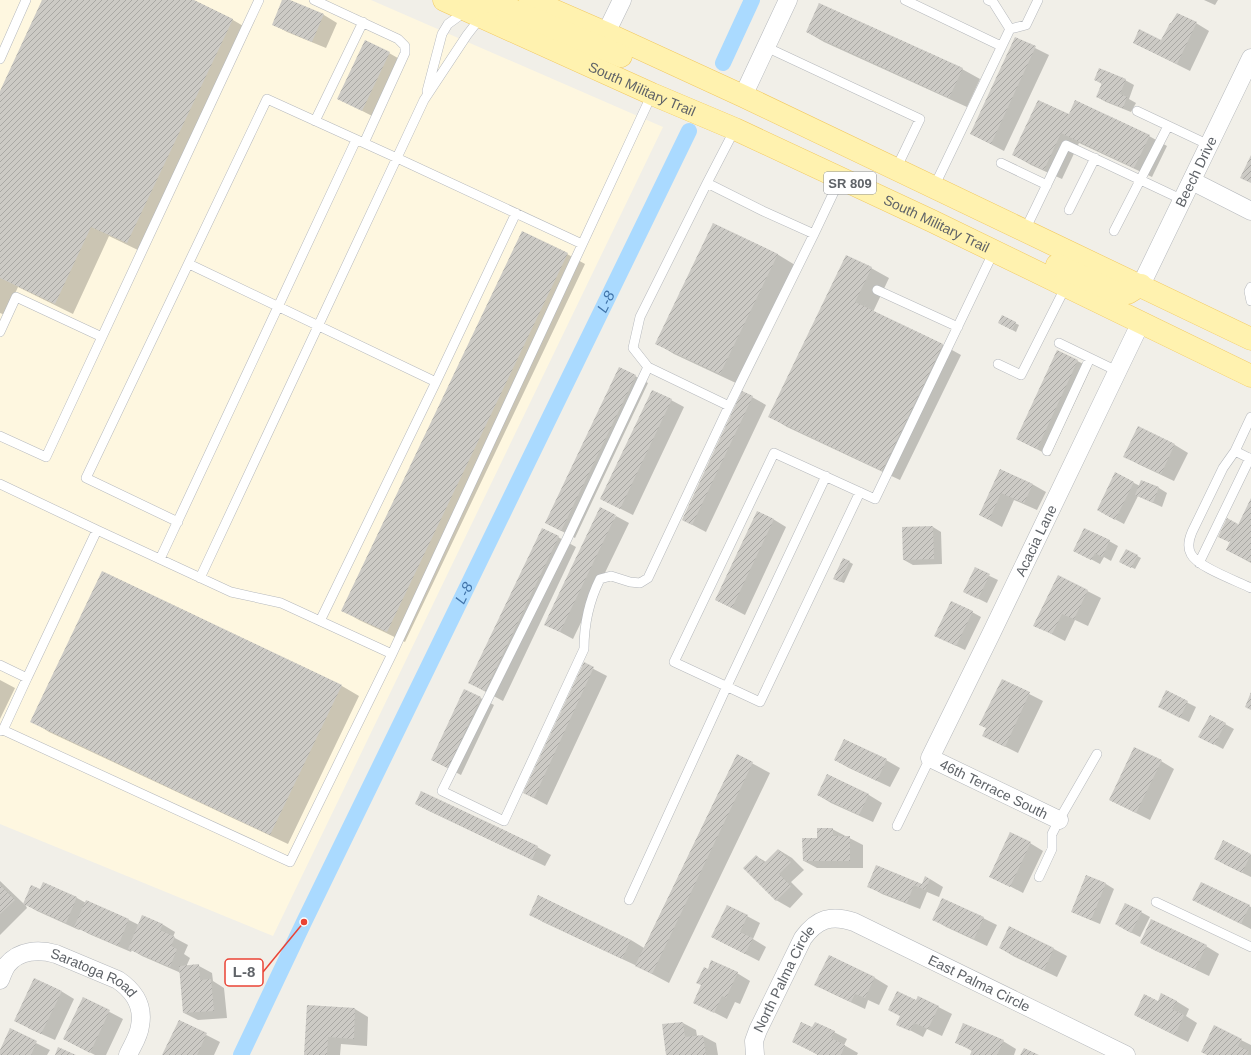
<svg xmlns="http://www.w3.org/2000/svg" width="1251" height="1055" font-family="Arial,sans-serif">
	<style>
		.commercial { fill: #fef7e0 }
		.shadow { fill: #0003 }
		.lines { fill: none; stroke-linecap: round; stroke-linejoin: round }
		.canal { stroke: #aadaff; stroke-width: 16 }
		.building { fill: url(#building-hatch) }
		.service-casing { stroke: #b5b8bc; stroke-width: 10 }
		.minor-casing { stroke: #b5b8bc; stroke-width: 19 }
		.primary-casing { stroke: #f2c960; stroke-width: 23 }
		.service { stroke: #fff; stroke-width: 9 }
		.minor { stroke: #fff; stroke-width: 18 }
		.primary { stroke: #fff2af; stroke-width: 22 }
		.labels { text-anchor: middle; stroke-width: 3; stroke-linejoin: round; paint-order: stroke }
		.shield { fill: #fff; stroke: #8f9295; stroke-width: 1 }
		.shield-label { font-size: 13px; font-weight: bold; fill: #5f6368 }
		.street-label { font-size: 14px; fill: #5f6368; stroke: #fff }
		.water-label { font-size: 15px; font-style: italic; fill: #4174aa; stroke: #fff }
		.leader { fill: none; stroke: #ea4335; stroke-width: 1.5 }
		.callout-dot { fill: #ea4335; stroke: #fff; stroke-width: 1.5 }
		.callout { fill: #fff; stroke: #ea4335; stroke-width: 1.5 }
		.callout-label { font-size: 15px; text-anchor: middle; font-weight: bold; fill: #5f6368 }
	</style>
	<defs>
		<pattern id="building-hatch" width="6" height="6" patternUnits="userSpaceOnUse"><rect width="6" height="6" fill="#cccac5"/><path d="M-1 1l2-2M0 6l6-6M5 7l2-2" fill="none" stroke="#a9a8a4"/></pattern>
	</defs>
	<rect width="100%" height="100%" fill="#f1efe8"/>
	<!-- commercial -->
	<path class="commercial" d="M0 0H371L663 127 273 936 0 824Z"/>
	<!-- shadow -->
	<path class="shadow" d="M44 0H192L233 20 250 30 144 253 109 236 73 314 18 287 5 315 0 313V93Z
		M284 0H288L324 15 337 23 326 48 287 32 273 24Z
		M1204 0H1218L1215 5Z
		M1196 23 1209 31 1190 71 1134 43 1162 41Z
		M807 32 962 69 980 79 967 107 824 42Z
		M1015 38 1049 55 1004 151 971 134Z
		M389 53 403 61 376 118 339 99Z
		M1095 80H1125L1134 85 1129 99 1136 103 1131 112 1106 102 1097 97 1102 84Z
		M1069 116 1149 136 1167 146 1152 177 1079 143 1062 179 1031 165 1014 155Z
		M567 254 585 264 405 642 359 620 342 610Z
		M777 254 795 265 738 384 674 354 656 343Z
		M871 268 889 278 873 312 943 345 961 355 900 480 787 427 769 416Z
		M1015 323 1019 325 1016 332 1003 325Z
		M1058 351 1091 368 1050 456 1017 439Z
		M635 376 648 383 575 538 546 523Z
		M743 392 766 405 706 532 683 520Z
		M671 400 684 407 633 515 615 506Z
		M1175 445 1188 453 1174 481 1138 464 1125 456Z
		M1000 470 1032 484 1046 492 1037 510 1014 500 1002 527 980 515Z
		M1116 474 1140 486 1141 481 1159 488 1167 493 1162 507 1138 496 1124 524 1107 515Z
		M1251 501V563L1227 550 1231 542 1223 538 1227 520 1239 526Z
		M616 516 629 523 573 639 545 624Z
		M773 519 786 527 745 615 716 600Z
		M933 527 941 532 942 564 913 565 904 560Z
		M558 537 576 547 503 701 469 683Z
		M1109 541 1118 546 1111 561 1104 557 1100 564 1083 555Z
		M1126 550 1141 558 1135 569 1125 564Z
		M844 559 853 564 844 583 839 581Z
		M975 569 998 580 987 603 973 596Z
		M1058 576 1101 598 1088 626 1075 620 1065 641 1034 625Z
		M972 612 981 617 965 650 944 640Z
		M584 664 607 676 547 805 524 793Z
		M0 680 15 688 0 719Z
		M1002 680 1043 701 1018 753 984 736Z
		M342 686 359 696 288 844 49 732 32 721Z
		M465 690 494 705 461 775 432 760Z
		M1166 692 1196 707 1189 722 1159 707Z
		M1225 724 1234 729 1223 749 1208 741Z
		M845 740 886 760 900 768 890 787 849 768 835 760Z
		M737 755 770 773 669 983 635 965 543 922 530 914 631 940 644 948Z
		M1161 761 1174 769 1150 820 1110 800Z
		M828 775 869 795 882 803 873 822 831 803 818 795Z
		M416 804 537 847 551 855 545 866 429 811Z
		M832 829 863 845V868H817L804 861 818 839Z
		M1223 842 1251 855V877L1224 864Z
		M1030 843 1043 851 1023 893 1002 882Z
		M779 850 792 858 804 870 791 882 803 894 790 908 776 900 756 856 766 862Z
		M877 866 922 885 930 879 943 887 939 897 927 892 920 909 882 894 868 886Z
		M1086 876 1106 884 1114 889 1100 924 1081 916 1072 911Z
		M0 881 24 904 41 890 77 898 86 903 129 920 139 925 162 924 175 932 173 937 188 945 184 954 190 958 186 967 199 966 212 973 213 981 224 988 227 1018 198 1020 184 1013 181 973 142 956 132 950 131 952 89 934 80 929 79 930 37 911 25 904 27 908 0 935Z
		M1202 883 1251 907V929L1194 900Z
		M1141 912 1150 917 1140 937 1124 929Z
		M747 916 760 923 753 939 766 947 759 961 712 937Z
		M983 918 997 925 987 946 946 927 933 919Z
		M1010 928 1054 949 1067 956 1057 977 1013 956 1000 948Z
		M1141 942 1206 946 1219 954 1209 976 1154 950Z
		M829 956 875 978 888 986 879 1005 868 1000 865 1009 829 992 816 985Z
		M708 970 737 973 750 981 740 1004 735 1002 727 1019 694 1002Z
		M61 991 74 999 55 1040 28 1028Z
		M919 997 952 1014 942 1036 927 1029 923 1037 898 1024Z
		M83 998 123 1019 106 1055H95L64 1039Z
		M1176 1001 1189 1009 1186 1016 1197 1023 1188 1042 1148 1022 1135 1015Z
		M308 1007 355 1009 368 1017 367 1046 341 1044 340 1055H305Z
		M179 1021 220 1042 214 1055H164Z
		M683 1023 696 1030 697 1036H703L716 1043 718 1055H667Z
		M812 1029 834 1032 847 1039 844 1045 858 1053 857 1055H818L794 1042Z
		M10 1030 50 1050 47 1055H0V1052Z
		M1241 1040 1251 1045V1055H1208Z
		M1003 1041 1016 1049 1014 1055H971L972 1051 956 1042Z"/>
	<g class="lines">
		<!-- canal -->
		<g class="canal">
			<path d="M723 63 752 0"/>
			<path id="s1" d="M241 1055 304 922 689 131"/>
		</g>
	</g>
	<!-- building -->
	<path class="building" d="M42 0H194L233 19 127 243 91 227 55 304 0 278V91Z
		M282 0H290L324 14 312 42 272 25Z
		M819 3 963 68 949 98 806 32Z
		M1177 13 1197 22 1177 64 1133 43 1139 29 1161 40 1170 23H1171Z
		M1015 37 1036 46 991 144 970 134Z
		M365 40 390 52 362 111 337 99Z
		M1099 68 1126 79 1120 94 1127 97 1123 108 1096 97 1102 83 1094 80Z
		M1038 100 1069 114 1075 100 1150 135 1134 168 1061 133 1044 170 1012 155Z
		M1251 155V183L1240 178Z
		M713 223 778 254 720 374 655 344Z
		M522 231 568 253 387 632 341 611Z
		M846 255 872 267 855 302 943 344 882 471 768 417Z
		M1002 315 1016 322 1012 330 998 323Z
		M1057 350 1078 360 1037 449 1016 439Z
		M619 367 636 375 561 531 545 523Z
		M652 390 672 399 620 509 600 499Z
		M742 391 753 396 692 525 682 520Z
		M1138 426 1175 444 1161 474 1123 457Z
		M1000 469 1033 484 1024 503 1001 493 989 520 979 515Z
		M1115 472 1134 482 1115 520 1097 510Z
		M1141 480 1159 487 1153 503 1135 495Z
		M1251 498V562L1226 550Z
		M600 507 616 515 560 632 544 625Z
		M757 511 774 519 732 608 715 600Z
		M1227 518 1238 524 1229 542 1218 537Z
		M933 526 934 559 903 560 902 527Z
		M542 528 559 536 485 691 468 683Z
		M1084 528 1110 540 1102 557 1095 553 1091 560 1073 551Z
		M1126 549 1138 555 1131 568 1119 562Z
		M843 558 850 561 840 582 833 579Z
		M975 567 990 574 978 599 963 592Z
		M102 571 342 685 270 835 30 722Z
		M1058 575 1088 590 1074 619 1062 614 1052 634 1033 626Z
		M951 601 973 611 956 646 934 636Z
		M584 662 594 667 534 798 523 793Z
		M1002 679 1030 692 1005 747 982 736 986 728 979 725Z
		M464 689 481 697 448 768 431 760Z
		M1166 690 1188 701 1180 718 1158 707Z
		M1251 692V710L1245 707Z
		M1210 715 1226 723 1214 745 1198 737Z
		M844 739 887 759 877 781 834 760Z
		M1134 747 1162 760 1136 813 1109 800Z
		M737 754 753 762 652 974 635 966Z
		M827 774 869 794 859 815 817 795Z
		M421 791 538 846 532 860 415 804Z
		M817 828H833V836H850V861H803L802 838H817Z
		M1010 832 1031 842 1010 887 989 877Z
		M1223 840 1251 854 1242 873 1214 859Z
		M778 849 791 862 779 874 791 886 776 901 743 868 756 855 764 863Z
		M876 865 922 884 925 876 930 879 925 890 914 885 907 903 867 887Z
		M1086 875 1106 883 1091 920 1071 912Z
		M43 882 77 897 66 923 23 904 31 885 40 889Z
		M1201 882 1250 905 1241 924 1192 900Z
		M0 885 15 900 0 914Z
		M538 895 631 940 622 959 529 915Z
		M942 898 984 917 974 939 932 920Z
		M86 900 129 919 118 946 74 927Z
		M1125 903 1142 911 1131 933 1115 924Z
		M727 905 748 915 740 932 753 938 745 954 711 937Z
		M142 915 163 924 160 930 175 937 171 946 177 949 170 967 128 949Z
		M1151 919 1207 945 1195 969 1140 943Z
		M1009 926 1054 948 1044 970 999 948Z
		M829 955 875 977 865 998 855 994 851 1002 814 985Z
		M711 960 738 972 726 998 722 996 714 1013 693 1003 701 985 696 983 704 967 708 969Z
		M199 964 200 980 211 979 214 1011 183 1013 179 966Z
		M34 978 62 991 41 1034 14 1021Z
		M897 991 916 1000 918 996 939 1006 928 1029 914 1023 910 1031 896 1025 900 1016 888 1010Z
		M1161 993 1177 1001 1172 1009 1184 1015 1175 1035 1134 1015 1144 994 1158 1001Z
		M83 997 110 1010 90 1053 63 1039Z
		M307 1005 355 1008 354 1039 328 1037 327 1055H304Z
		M179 1020 207 1033 197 1055H162Z
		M683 1022 685 1037 703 1035 706 1055H666L662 1024Z
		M801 1022 812 1027 815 1022 835 1031 831 1038 845 1045 841 1055H817V1054L792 1042Z
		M963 1023 1004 1040 997 1055H970L972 1050 955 1043Z
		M1214 1025 1242 1039 1238 1046 1249 1051 1247 1055H1207L1201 1052Z
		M10 1028 37 1041 31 1055H0V1050Z
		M58 1047 76 1055H55Z
		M1024 1048 1039 1055H1020Z"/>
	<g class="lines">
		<defs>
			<path id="service" d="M314 0 398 39 405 46V53L364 143
				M905 0 1001 46
				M988 0 993 2 1010 29
				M766 47 920 119 896 169
				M0 59 26 0
				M427 91 442 34 448 24 466 11
				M1137 111 1209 145
				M315 121 363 22
				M735 129 707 183 640 317 633 348 648 367 567 539 442 791 504 821 584 649C584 625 589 601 600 579L611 576 630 582 640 583 648 578 729 406 814 234 840 179
				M1001 163 1047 185
				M707 183 763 211 814 234
				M934 187 1010 29 1026 25 1038 0
				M1069 210 1095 158
				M1025 230 1066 145 1183 200
				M1114 231 1168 126
				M189 264 436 382
				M1251 287 1249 291 1251 301
				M877 290 958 327
				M0 332 16 297 102 337
				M1059 343 1117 371
				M998 364 1021 375 1066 286
				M648 367 729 406
				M0 436 46 457 259 0
				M1047 451 1090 358
				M1235 451 1251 417
				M1251 459 1235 451 1223 468 1192 532C1189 539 1187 547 1191 554 1197 567 1237 581 1251 588
				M0 484 97 530
				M860 492 760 702 674 662 774 453 875 499 994 251
				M178 522 86 478 267 99 397 158 582 244
				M160 559 356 140
				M1199 563 1250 458
				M200 578 424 100 467 35 481 17
				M320 621 436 382 516 213
				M0 665 27 678 97 530 231 592 281 603 392 654
				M3 730 290 862 392 654 652 94
				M0 731 3 730 27 678
				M897 826 930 758
				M1039 877 1052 849V834L1059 820 1097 754
				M629 900 727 686 826 476
				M1156 902 1251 947"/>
			<g id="minor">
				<path d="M606 33 622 0"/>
				<path d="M743 96 788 0"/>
				<path d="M1192 181 1251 211"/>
				<path id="s2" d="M1141 285 1251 58"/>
				<path id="s3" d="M1059 820 930 758 991 634 1141 322"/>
				<path id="s4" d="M0 980C2 975 4 969 7 965 19 950 39 949 56 954L118 980C134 991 144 1006 140 1026 139 1036 132 1046 128 1055"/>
				<path id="s5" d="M755 1055 754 1041 758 1030 803 938C817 919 831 914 854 922L1126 1055"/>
			</g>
			<g id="primary">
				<path id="s6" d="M444 0 652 94 735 129 932 221 1251 376"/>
				<path d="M530 0 606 33 743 96 1251 339"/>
				<path d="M467 10 483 1 496 3 621 56"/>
				<path d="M1057 265 1115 292 1128 293 1141 285"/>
			</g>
		</defs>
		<!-- service casing -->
		<use href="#service" class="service-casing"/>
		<!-- minor casing -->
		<use href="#minor" class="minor-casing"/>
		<!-- primary casing -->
		<use href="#primary" class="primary-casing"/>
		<!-- service -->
		<use href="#service" class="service"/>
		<!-- minor -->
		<use href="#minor" class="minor"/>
		<!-- primary -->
		<use href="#primary" class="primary"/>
	</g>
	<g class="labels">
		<!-- shield labels -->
		<rect class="shield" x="824" y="172" width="52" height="22" rx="3"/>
		<g class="shield-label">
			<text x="850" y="188">SR 809</text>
		</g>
		<!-- street labels -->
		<g class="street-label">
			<text dy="5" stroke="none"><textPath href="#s6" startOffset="217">South Military Trail</textPath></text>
			<text dy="5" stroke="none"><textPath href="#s2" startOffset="126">Beech Drive</textPath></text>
			<text dy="5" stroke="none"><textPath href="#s6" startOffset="541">South Military Trail</textPath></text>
			<text dy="5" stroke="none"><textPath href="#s3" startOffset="385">Acacia Lane</textPath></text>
			<text transform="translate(994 789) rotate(26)" y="5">46th Terrace South</text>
			<text dy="5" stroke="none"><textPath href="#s4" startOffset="112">Saratoga Road</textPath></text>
			<text dy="5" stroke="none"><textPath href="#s5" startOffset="83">North Palma Circle</textPath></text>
			<text dy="5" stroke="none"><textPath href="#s5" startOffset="326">East Palma Circle</textPath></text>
		</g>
		<!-- water labels -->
		<g class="water-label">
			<text dy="5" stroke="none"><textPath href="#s1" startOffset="837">L-8</textPath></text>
			<text dy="5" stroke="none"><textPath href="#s1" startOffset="513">L-8</textPath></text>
		</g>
	</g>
	<!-- callouts -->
	<path class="leader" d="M304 922L263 972"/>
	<circle class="callout-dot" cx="304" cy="922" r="4"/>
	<rect class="callout" x="225" y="959" width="38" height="27" rx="4"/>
	<g class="callout-label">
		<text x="244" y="977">L-8</text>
	</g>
</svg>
